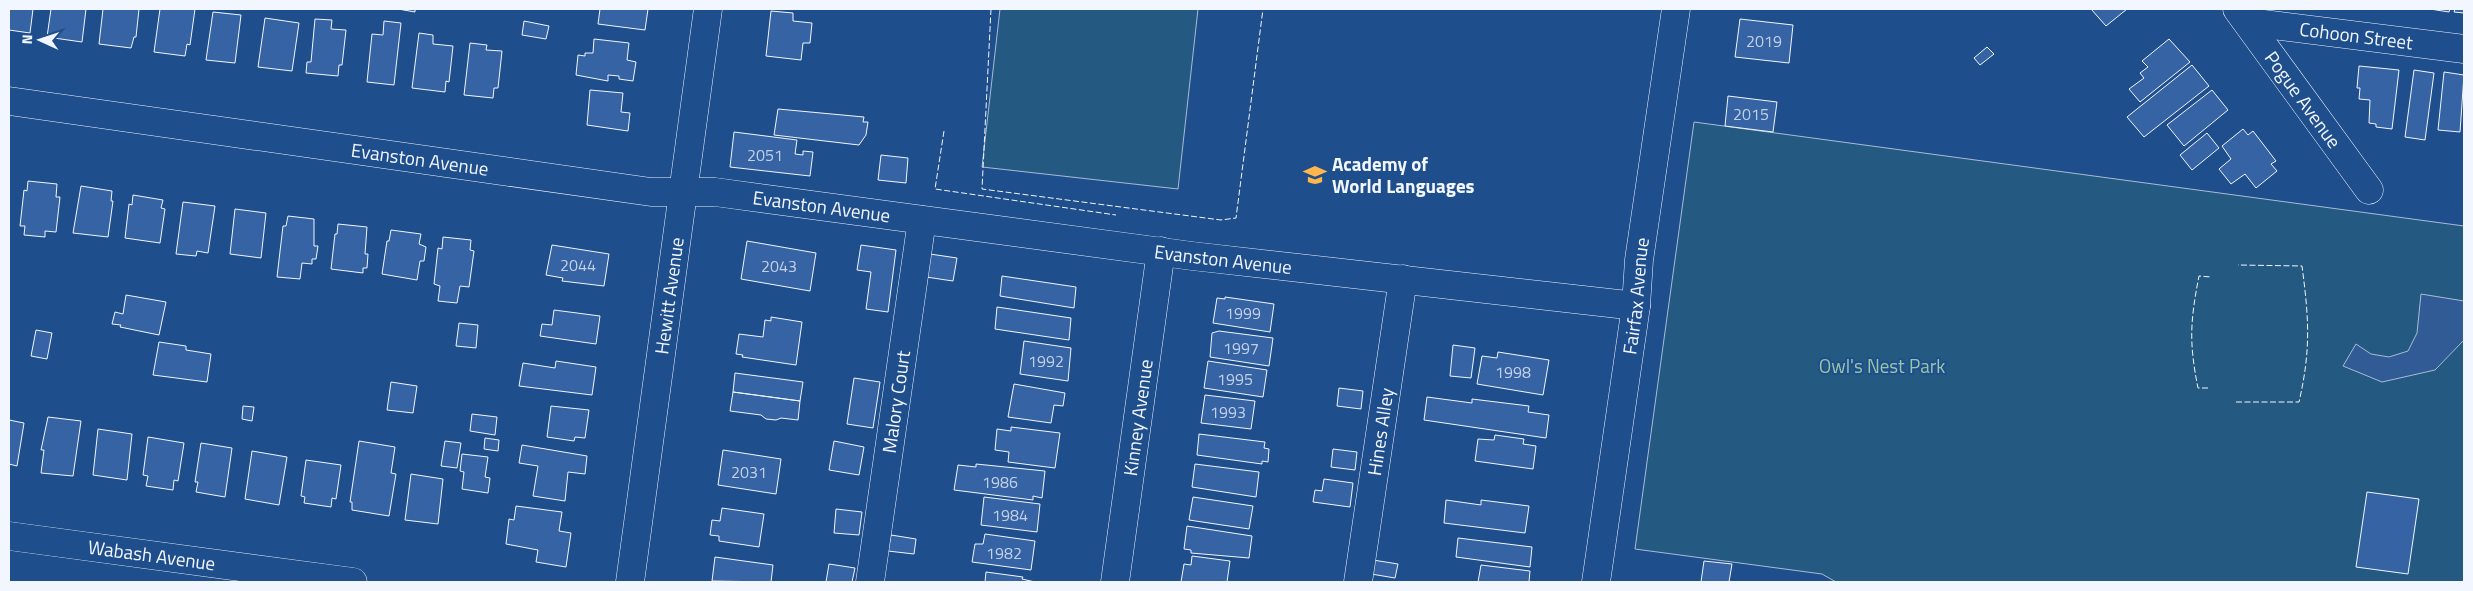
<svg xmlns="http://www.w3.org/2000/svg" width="2473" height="591" font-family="'Titillium Web',sans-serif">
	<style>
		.green { fill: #245a82; stroke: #a8bbd7 }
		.parking { fill: #305b95; stroke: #a8bbd7 }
		.building { fill: #3563a3; stroke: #f2f6ff }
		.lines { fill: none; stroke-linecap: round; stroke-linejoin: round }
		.minor-casing { stroke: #f2f6ff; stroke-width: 29 }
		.minor { stroke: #1f4e8c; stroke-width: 28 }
		.fence { stroke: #f2f6ff; stroke-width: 1; stroke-dasharray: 6 2.5; stroke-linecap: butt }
		.labels { text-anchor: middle; stroke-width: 4; stroke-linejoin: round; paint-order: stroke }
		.number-label { font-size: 16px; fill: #c3d1e8 }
		.street-label { font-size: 19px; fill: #f2f6ff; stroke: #1f4e8c }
		.poi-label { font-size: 19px; font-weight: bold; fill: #f2f6ff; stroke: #1f4e8c; text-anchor: start }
		.park-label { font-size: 19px; fill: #97c8a6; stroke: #1f4e8c }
	</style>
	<rect width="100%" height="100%" fill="#1f4e8c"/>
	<!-- green -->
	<path class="green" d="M1000 9H1198L1178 189 982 167Z
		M1694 122 2464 226V582H1836L1822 574 1635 549Z"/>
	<!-- parking -->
	<path class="parking" d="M2421 294 2464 301V340L2435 370 2382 382 2343 366 2356 344 2371 354 2389 357 2408 351 2417 333Z"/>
	<!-- building -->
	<path class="building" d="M9 9H33L30 33 9 30Z
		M51 9H86L82 42 47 37Z
		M103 9H139L136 37H134L131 48 99 44Z
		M160 9H195L190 45 187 44 185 56 154 52Z
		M398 9H415V12Z
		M600 9H648L645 30 598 24Z
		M2091 9H2127L2106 26Z
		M2430 9H2450L2449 12Z
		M2455 9H2464V13L2454 12Z
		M771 11 793 13V21L812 23 810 43H803L801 60 766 56Z
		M213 12 241 15 235 63 206 60Z
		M265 18 299 23 292 71 258 67Z
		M315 19 332 20 331 29 346 30 342 65H339L338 76 306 73 307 62H311Z
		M1740 19 1793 25 1789 63 1735 57Z
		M384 21 401 23 394 85 367 82 372 34 383 35Z
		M524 21 549 26 546 39 522 35Z
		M419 33 433 35V44L453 46 449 82 446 81 445 92 412 88Z
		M594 39 629 43 627 60 636 62 633 81 619 79V76L608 75V81L576 75 578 55 585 56V53H593Z
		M2169 39 2190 62 2140 102 2129 89 2144 78 2140 73 2148 67 2142 61Z
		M470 43 487 45 486 50 502 51 498 88H494L493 98 464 95Z
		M1987 47 1994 54 1980 65 1974 58Z
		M2192 65 2209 86 2144 137 2127 117Z
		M2359 66 2399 70 2392 129 2376 127V124L2369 123 2370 100 2359 99 2360 88H2357Z
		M2414 70 2434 73 2425 140 2405 137Z
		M2444 72 2464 75 2460 132 2438 130Z
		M590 90 623 93 621 112 630 113 628 131 587 125Z
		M2212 90 2228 110 2184 146 2167 125Z
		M1728 96 1777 102 1773 132 1725 126Z
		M778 109 864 117 863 122H868L866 135 859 145 774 135Z
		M2243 129 2248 135 2253 131 2276 161 2271 164 2277 171 2256 188 2245 174 2231 184 2219 169 2231 159 2222 146Z
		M734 132 797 140 795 154 803 155V151L813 152 810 176 730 167Z
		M2207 133 2219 148 2192 170 2180 155Z
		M881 155 908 158 906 183 878 180Z
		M28 181 57 184 56 197H60L56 232 45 231V237L24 235 25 226H20L24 190 27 191Z
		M81 186 112 191 111 201H113L108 237 73 233Z
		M133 195 163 200 161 208 165 209 160 243 125 238 129 204 132 205Z
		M183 202 215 206 208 253 197 251 196 256 176 254Z
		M235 209 266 213 261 258 230 254Z
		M288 216 314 219V246H318L316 259H312V264L302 263 300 279 277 277 283 226H286Z
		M338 224 367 227 365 254H368L367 268H363V273L331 269 335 234H337Z
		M391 230 421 234 419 244 426 247 424 261H420L417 280 382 274 387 241H389Z
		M443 237 471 240 470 250 474 251 469 287 460 286 457 303 438 301 440 286 434 284 438 248 442 249Z
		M747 241 816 253 810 291 741 279Z
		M552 245 609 254 604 286 562 281 563 278 546 275Z
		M861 245 896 250 888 312 866 309 871 272 857 270Z
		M930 254 957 258 953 281 926 277Z
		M1002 276 1076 287 1074 308 1000 296Z
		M126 295 166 302 159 335 120 327 121 325 112 324 115 312 123 314Z
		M1225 297 1274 304 1270 332 1213 323 1217 298 1225 299Z
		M997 307 1071 318 1069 340 995 329Z
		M554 310 600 316 596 344 540 336 542 324 552 325Z
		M771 317 802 322 796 365 742 357 743 355 736 354 739 334 763 337 765 320 771 321Z
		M459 323 478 325 476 348 456 346Z
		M36 330 52 333 47 359 31 356Z
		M1219 331 1273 338 1269 366 1210 357 1212 333Z
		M1024 341 1071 348 1068 381 1020 374Z
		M159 342 186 346V350L211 354 207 382 153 375Z
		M1453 345 1475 348 1471 378 1450 376Z
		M1498 352 1549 360 1543 395 1477 384 1482 356 1497 358Z
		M556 361 596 367 592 395 519 386 523 363 555 368Z
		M1208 361 1267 370 1263 397 1204 388Z
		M735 373 803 382 800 401 733 392Z
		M854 378 880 382 873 428 847 424Z
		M391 382 417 386 413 413 387 410Z
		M1014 384 1065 393 1063 406 1054 405 1051 423 1008 417Z
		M1339 388 1363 391 1361 409 1337 406Z
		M733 392 800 401 798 420 781 418 776 420 766 419 761 415 730 411Z
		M1205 395 1255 401 1251 429 1201 423Z
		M1427 397 1472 403V399L1529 406 1528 412 1549 415 1546 438 1424 420Z
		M243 406 254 407 252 421 242 419Z
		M551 406 589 410 585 438 575 437 574 441 547 437Z
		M472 414 497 417 495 435 470 431Z
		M48 417 81 421 73 476 41 473 44 450H41Z
		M9 420 24 423 17 466 9 464Z
		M1011 427 1060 433 1055 468 1008 462 1009 452 995 450 997 429 1011 431Z
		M98 429 132 434 127 480 93 475Z
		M1199 434 1265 442 1264 448 1269 449 1268 462 1262 461V464L1197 455Z
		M1495 435 1524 439 1523 444 1536 446 1533 469 1475 461 1478 439 1494 440Z
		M148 437 184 443 178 481 174 480 173 490 146 486 148 476 143 475Z
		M485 438 499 440 498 451 484 449Z
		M359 441 395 447 391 473 396 474 389 516 352 510V502H350Z
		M445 441 461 443 457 468 441 466Z
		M834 441 864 447 859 475 829 470Z
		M201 443 232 448 225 497 196 492 198 482H195Z
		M522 445 587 456 585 474 568 472 565 501 533 496 538 466 519 463Z
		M1333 449 1357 452 1355 470 1331 467Z
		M723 450 781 459 776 494 718 485Z
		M252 451 287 457 279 505 245 499Z
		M462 454 488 457 485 477 490 478 488 493 462 489 464 472 460 471Z
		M306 460 341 465 336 499 332 498 331 507 304 503 305 497 301 496Z
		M976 464 1045 471 1042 498 1033 496V500L954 490 958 465 976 467Z
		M1195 464 1259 472 1256 497 1192 487Z
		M411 474 443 479 438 524 405 520Z
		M1324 479 1353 483 1350 507 1313 502 1315 490 1322 491Z
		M2367 492 2419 499 2408 574 2356 567Z
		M984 497 1040 504 1037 532 981 525Z
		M1193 497 1253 506 1249 529 1189 520Z
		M1446 500 1481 505V500L1529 506 1525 533 1444 523Z
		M516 506 562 512 559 531 571 533 566 567 536 562 538 550 506 544 509 519 514 520Z
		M722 508 764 514 759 547 719 541V536L710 535 712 520 720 521Z
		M836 509 862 512 859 535 834 533Z
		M1187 526 1252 536 1249 558 1191 553V550L1184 549Z
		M985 534 1035 541 1031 570 972 562 975 544H983Z
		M891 535 916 539 914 554 888 551Z
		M1458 538 1532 547 1530 567 1456 557Z
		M1192 556 1230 561 1227 582H1181L1184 564 1191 565Z
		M715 557 773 565 771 582 712 581Z
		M1373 560 1398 564 1395 578 1371 574Z
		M1704 561 1732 564 1729 582H1701Z
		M829 564 855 568 852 582H826Z
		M1481 565 1530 571 1529 582H1478Z
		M986 572 1023 577 1022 579 1035 582H985Z"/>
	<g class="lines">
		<defs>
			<g id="minor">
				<path id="s1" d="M2237 9 2369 190"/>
				<path id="s2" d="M2248 22 2464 49"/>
				<path id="s3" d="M9 101 651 192H715L1192 256 1636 306"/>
				<path id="s4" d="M9 536 353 582"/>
				<path id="s5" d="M630 582 708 9"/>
				<path id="s6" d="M870 582 922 220"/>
				<path id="s7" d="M1115 582 1161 251"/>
				<path id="s8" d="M1358 582 1403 279"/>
				<path id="s9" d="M1596 582 1636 306 1639 260 1676 9"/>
			</g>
		</defs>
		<!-- minor casing -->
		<use href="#minor" class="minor-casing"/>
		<!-- minor -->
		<use href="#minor" class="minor"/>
		<!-- fence -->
		<path class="fence" d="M991 9 982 189 1221 220 1236 218 1263 9
			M944 131 935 189 1116 215
			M2208 388H2198C2189 343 2190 322 2199 276L2211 277
			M2236 402H2299C2311 350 2309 319 2302 266L2238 265"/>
	</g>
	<!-- icons -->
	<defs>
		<symbol id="school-bare" viewBox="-9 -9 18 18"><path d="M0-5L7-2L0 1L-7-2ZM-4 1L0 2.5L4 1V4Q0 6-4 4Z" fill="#ffb74d" stroke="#1f4e8c" stroke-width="2.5" paint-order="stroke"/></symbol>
	</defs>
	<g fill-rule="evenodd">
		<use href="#school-bare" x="1299" y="159" width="32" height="32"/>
	</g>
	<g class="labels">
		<!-- number labels -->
		<g class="number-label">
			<text x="1764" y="47">2019</text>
			<text x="1751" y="120">2015</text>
			<text x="765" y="161">2051</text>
			<text x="578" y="271">2044</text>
			<text x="779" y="272">2043</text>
			<text x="1243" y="319">1999</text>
			<text x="1241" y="354">1997</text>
			<text x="1046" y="367">1992</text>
			<text x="1513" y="378">1998</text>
			<text x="1235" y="385">1995</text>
			<text x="1228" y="418">1993</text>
			<text x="749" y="478">2031</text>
			<text x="1000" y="488">1986</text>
			<text x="1010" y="521">1984</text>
			<text x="1004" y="559">1982</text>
		</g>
		<!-- street labels -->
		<g class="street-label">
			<text dy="7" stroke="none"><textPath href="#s2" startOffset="109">Cohoon Street</textPath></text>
			<text dy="7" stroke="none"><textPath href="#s1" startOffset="112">Pogue Avenue</textPath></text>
			<text dy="7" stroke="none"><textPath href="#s3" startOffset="415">Evanston Avenue</textPath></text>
			<text dy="7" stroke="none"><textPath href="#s3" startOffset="820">Evanston Avenue</textPath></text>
			<text dy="7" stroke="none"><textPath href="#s3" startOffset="1225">Evanston Avenue</textPath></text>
			<text dy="7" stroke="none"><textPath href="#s5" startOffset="289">Hewitt Avenue</textPath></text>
			<text dy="7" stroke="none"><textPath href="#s9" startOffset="289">Fairfax Avenue</textPath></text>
			<text dy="7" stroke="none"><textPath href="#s6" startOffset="182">Malory Court</textPath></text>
			<text dy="7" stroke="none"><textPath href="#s7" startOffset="166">Kinney Avenue</textPath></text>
			<text dy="7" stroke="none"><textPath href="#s8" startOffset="152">Hines Alley</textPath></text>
			<text dy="7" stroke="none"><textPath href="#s4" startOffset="144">Wabash Avenue</textPath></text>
		</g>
		<!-- poi labels -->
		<g class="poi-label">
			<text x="1332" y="171">Academy of<tspan x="1332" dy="22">World Languages</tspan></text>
		</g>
		<!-- park labels -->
		<g class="park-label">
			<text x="1882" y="373">Owl's Nest Park</text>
		</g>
	</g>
	<!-- border -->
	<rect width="2473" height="591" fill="none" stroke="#f2f6ff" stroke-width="20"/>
	<!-- north arrow -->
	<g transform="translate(40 40) rotate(273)" stroke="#1f4e8c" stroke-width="4" paint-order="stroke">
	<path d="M0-4L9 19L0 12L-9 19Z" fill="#f2f6ff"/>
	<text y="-8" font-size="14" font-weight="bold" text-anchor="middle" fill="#f2f6ff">N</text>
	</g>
</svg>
